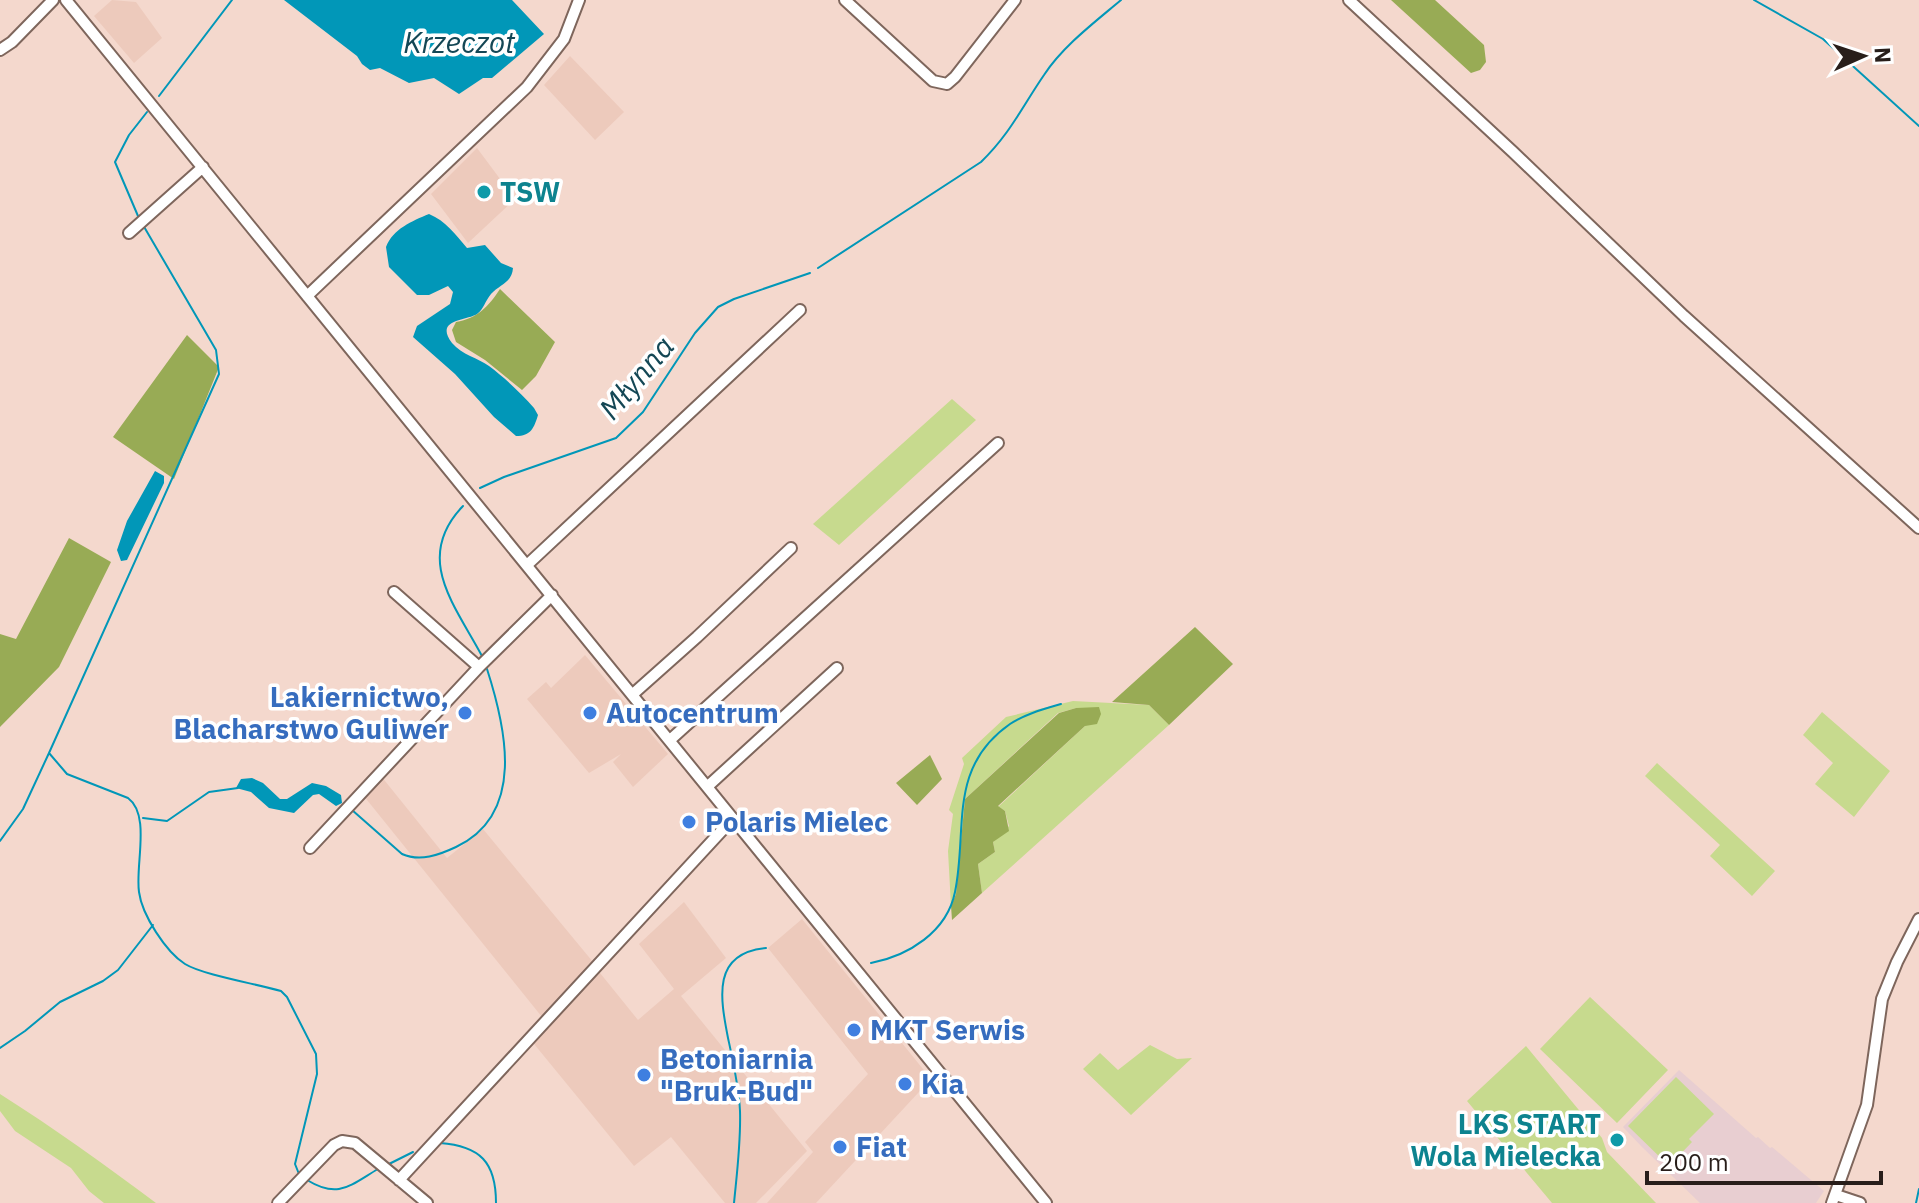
<svg xmlns="http://www.w3.org/2000/svg" width="1919" height="1203" font-family="'IBM Plex Sans',sans-serif">
	<style>
		.built { fill: #edcabc }
		.education { fill: #e8ced1 }
		.green { fill: #c7da8e }
		.forest { fill: #98ab55 }
		.water { fill: #0197b8 }
		.lines { fill: none; stroke-linecap: round; stroke-linejoin: round }
		.stream { stroke: #0197b8; stroke-width: 2 }
		.minor-casing { stroke: #7e665c; stroke-width: 14 }
		.minor { stroke: #fff; stroke-width: 10 }
		.culture-dot { fill: #0f9aa8; stroke: #fff; stroke-width: 3 }
		.shop-dot { fill: #3f7fe0; stroke: #fff; stroke-width: 3 }
		.labels { text-anchor: middle; stroke-width: 7; stroke-linejoin: round; paint-order: stroke }
		.culture-label { font-size: 28px; font-weight: bold; fill: #0d838f; stroke: #fff; text-anchor: start }
		.shop-label { font-size: 28px; font-weight: bold; fill: #366cbe; stroke: #fff; text-anchor: start }
		.water-label { font-size: 30px; font-style: italic; fill: #144755; stroke: #fff }
	</style>
	<rect width="100%" height="100%" fill="#f4d8cd"/>
	<!-- built -->
	<path class="built" d="M112 0 136 2 162 38 134 63 94 16Z
		M570 56 624 112 595 140 544 85Z
		M477 148 515 199 468 243 431 194Z
		M585 655 668 754 633 787 613 762 621 754 589 773 527 699 546 682 551 688Z
		M381 776 447 858 483 829 593 962 542 1017 363 795Z
		M684 902 726 958 681 996 807 1151 756 1203H725L671 1137 634 1166 530 1039 596 968 638 1020 674 989 639 944Z
		M802 919 931 1079 816 1203H767L813 1152 805 1142 868 1074 768 948Z"/>
	<!-- education -->
	<path class="education" d="M1679 1070 1756 1138 1758 1137 1770 1148 1772 1147 1824 1191 1816 1203H1700L1642 1147 1623 1127Z"/>
	<!-- green -->
	<path class="green" d="M952 399 976 420 839 545 813 524Z
		M1073 701 1149 705 1169 725 982 893 978 864 995 852 993 842 1009 826 1005 811 998 807 1085 726 1076 708 1058 713 965 799 956 894 951 906 948 851 953 814 949 810 964 764 962 758 1006 717Z
		M1822 712 1890 771 1854 817 1815 784 1833 763 1803 735Z
		M1657 763 1775 871 1752 896 1710 856 1720 845 1645 776Z
		M1590 997 1668 1070 1617 1123 1540 1049Z
		M1150 1045 1177 1059 1192 1058 1131 1115 1083 1069 1100 1053 1118 1070Z
		M1526 1046 1602 1138 1607 1152 1656 1203H1552L1467 1101Z
		M1676 1077 1714 1114 1689 1139 1692 1142 1669 1166 1628 1126Z
		M0 1094C54 1128 105 1165 156 1203H104L89 1191 71 1168 15 1131 0 1111Z"/>
	<!-- forest -->
	<path class="forest" d="M1391 0H1435L1484 45 1486 62 1480 70 1471 73Z
		M500 289 555 342 536 376 522 390 485 360 456 342 452 330 456 322C478 318 488 307 500 289Z
		M187 335 219 367 174 479 113 437Z
		M69 538 111 562 59 667 0 727V634L16 639Z
		M1195 627 1233 664 1169 725 1149 705 1112 702Z
		M1099 707 1101 714 1097 724 1085 726 998 806 1005 811 1009 831 993 842 995 852 978 864 982 893 952 920 951 906 956 894 965 799 1059 713 1076 708Z
		M930 755 942 779 917 805 896 783Z"/>
	<!-- water -->
	<path class="water" d="M284 0H512L544 34 492 78H483L459 94 434 78 409 83 380 68 370 70 362 64 357 56Z
		M429 214C446 221 455 234 467 248L485 245 501 263 513 268C512 283 499 285 491 294 485 301 484 309 477 314 466 321 434 319 452 343 462 355 478 358 489 366 505 378 521 393 534 408L538 415C534 428 531 436 516 436L494 417 455 374 413 337 417 326 450 304 453 292 448 286 429 295H417L389 267 386 247C393 229 412 221 429 214Z
		M155 471 164 476V483L127 560 121 561 117 550 127 521Z
		M252 778 263 783 280 799H287L312 783 326 786 341 795 342 803 336 806 319 794 313 795 294 813 269 808 251 792 236 788 241 779Z"/>
	<g class="lines">
		<!-- stream -->
		<path class="stream" d="M1754 0 1823 39 1919 126
			M159 96 232 0
			M138 216 115 162 129 135 147 112
			M818 268 981 162C1010 134 1022 107 1044 75 1063 46 1095 22 1121 0
			M480 488 504 477 616 438 643 412 695 333 718 307 734 299 810 273
			M463 506C413 558 455 605 482 656
			M49 753 67 774 128 798C151 815 135 865 139 892 142 915 166 952 185 964 203 975 257 984 281 991L287 997 316 1054 317 1074 295 1164 299 1174
			M352 810 402 854C420 862 439 855 456 847 526 814 506 728 487 669
			M143 818 167 821 209 792 238 788
			M0 841 23 809 49 753 219 374 216 350 143 225
			M871 963C908 956 947 932 955 892 968 829 947 768 1010 724 1025 714 1044 709 1061 704
			M0 1048 25 1031 60 1002 103 981 118 970 153 925
			M440 1143C480 1146 496 1162 496 1203
			M389 1164 413 1152
			M307 1180C338 1199 349 1186 378 1169
			M734 1203C737 1172 741 1142 740 1111 739 1087 733 1061 728 1038 720 997 712 953 766 948
			M1916 1203 1919 1189"/>
		<defs>
			<path id="minor" d="M66 0 1046 1203
				M845 0 933 81 947 84 955 77 1015 0
				M1349 0 1513 152 1684 316 1919 528
				M0 50 12 42 53 0
				M129 233 203 167
				M307 296 527 87 564 39 579 0
				M527 565 800 310
				M394 592 479 667
				M633 694 697 637 791 548
				M670 740 998 443
				M708 786 837 668
				M310 848 479 667 552 595
				M399 1180 727 825 735 820
				M1836 1195 1860 1203
				M278 1203 334 1145 342 1141 355 1143 427 1203
				M1832 1203 1867 1105 1882 999 1897 962 1919 919"/>
		</defs>
		<!-- minor casing -->
		<use href="#minor" class="minor-casing"/>
		<!-- minor -->
		<use href="#minor" class="minor"/>
	</g>
	<!-- markers -->
	<g class="culture-dot">
		<circle cx="484" cy="192" r="8"/>
		<circle cx="1617" cy="1140" r="8"/>
	</g>
	<g class="shop-dot">
		<circle cx="465" cy="713" r="8"/>
		<circle cx="590" cy="713" r="8"/>
		<circle cx="689" cy="822" r="8"/>
		<circle cx="854" cy="1030" r="8"/>
		<circle cx="644" cy="1075" r="8"/>
		<circle cx="905" cy="1084" r="8"/>
		<circle cx="840" cy="1147" r="8"/>
	</g>
	<g class="labels">
		<!-- culture labels -->
		<g class="culture-label">
			<text x="500" y="202">TSW</text>
			<text x="1601" y="1134" text-anchor="end">LKS START<tspan x="1601" dy="32">Wola Mielecka</tspan></text>
		</g>
		<!-- shop labels -->
		<g class="shop-label">
			<text x="449" y="707" text-anchor="end">Lakiernictwo,<tspan x="449" dy="32">Blacharstwo Guliwer</tspan></text>
			<text x="606" y="723">Autocentrum</text>
			<text x="705" y="832">Polaris Mielec</text>
			<text x="870" y="1040">MKT Serwis</text>
			<text x="660" y="1069">Betoniarnia<tspan x="660" dy="32">"Bruk-Bud"</tspan></text>
			<text x="921" y="1094">Kia</text>
			<text x="856" y="1157">Fiat</text>
		</g>
		<!-- water labels -->
		<g class="water-label">
			<text x="459" y="53">Krzeczot</text>
			<text transform="translate(637 378) rotate(-50)" y="10">Młynna</text>
		</g>
	</g>
	<!-- north arrow -->
	<g transform="translate(1863 56) rotate(87)" stroke="#ffffff" stroke-width="6" paint-order="stroke">
	<path d="M0-6L14 30L0 20L-14 30Z" fill="#281e1a"/>
	<text y="-12" font-size="22" font-weight="bold" text-anchor="middle" fill="#281e1a">N</text>
	</g>
	<!-- scale -->
	<path d="M1647 1171v12h234v-12" fill="none" stroke="#281e1a" stroke-width="4"/>
	<text x="1659" y="1171" font-size="24" fill="#281e1a" stroke="#ffffff" stroke-width="6" paint-order="stroke">200 m</text>
</svg>
